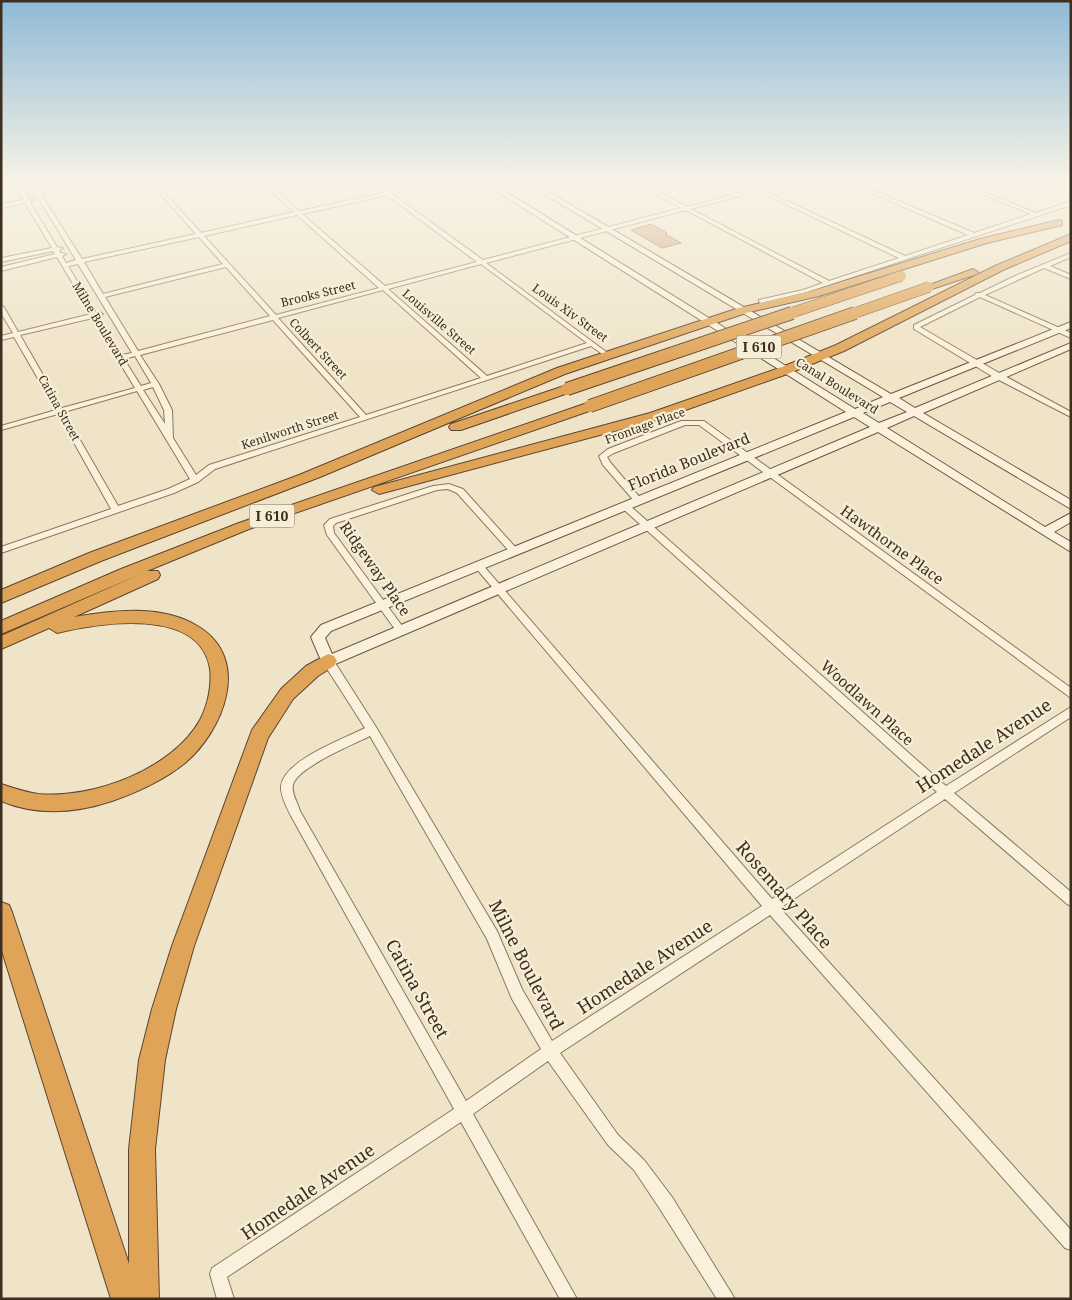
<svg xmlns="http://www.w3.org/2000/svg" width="1072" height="1300" font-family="'Noto Serif',serif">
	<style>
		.building { fill: #cf9f7d; stroke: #8d5f41 }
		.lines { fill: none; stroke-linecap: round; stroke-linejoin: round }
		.street-casing { stroke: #8d765c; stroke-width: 2 }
		.secondary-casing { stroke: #6f573f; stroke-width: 2 }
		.highway-casing { stroke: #5b4430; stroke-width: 2 }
		.street { fill: #faf1dc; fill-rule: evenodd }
		.secondary { fill: #faf1dc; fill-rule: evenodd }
		.highway { fill: #e0a458; fill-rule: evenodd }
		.highway-bridge-far1-casing { stroke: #5b4430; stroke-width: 11; stroke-linecap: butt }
		.highway-bridge-casing { stroke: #5b4430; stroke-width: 14; stroke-linecap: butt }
		.highway-bridge-far1 { stroke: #e0a458; stroke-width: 10 }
		.highway-bridge { stroke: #e0a458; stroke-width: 12 }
		.labels { text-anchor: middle; stroke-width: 4.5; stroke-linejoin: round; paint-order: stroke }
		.far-street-label { font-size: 12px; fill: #3d2e20; stroke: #f7eed8 }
		.shield { fill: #f7eed8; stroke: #756857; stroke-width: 1 }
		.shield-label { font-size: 14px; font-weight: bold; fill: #3d2e20 }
		.street-label { font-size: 15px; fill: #3d2e20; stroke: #f7eed8 }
		.near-street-label { font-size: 18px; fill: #3d2e20; stroke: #f7eed8 }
	</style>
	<rect width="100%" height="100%" fill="#f0e4c8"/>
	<!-- building -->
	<path class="building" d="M651 224 667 233 665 234 681 243 662 248 631 230Z"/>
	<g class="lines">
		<defs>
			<path id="street" d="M14 183H19L28 199 35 200 30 202 57 247 63 248 59 250 60 253 66 254 62 256 66 263 76 260 36 194 31 196 28 194 35 192 30 183H35L39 191 76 183H87L41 194 82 259 196 234 151 183H156L201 233 294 212 262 183H267L299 211 384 193 372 183H378L389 191 426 183H436L392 194 483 260 681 208 636 183H642L687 207 754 189 743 183C750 183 753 187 759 188 765 188 776 183 784 183L763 190 905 256 968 235 849 183H856L974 233 1031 214 955 183H962L1036 213 1071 201V205L807 292 761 303 759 302V300L803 290 823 283 686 210 486 263 609 354V356H605L591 346 215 469 198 482 174 493 1 553V547L111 509 58 414 1 430V426L56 410 14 337 1 340V336L13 333 1 313V305L4 307 18 332 91 314 57 257 1 271V267L55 254 53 251 1 262V258L52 248 25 203 1 208V204L23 200ZM758 191 899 258 829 281 691 209ZM387 195 477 262 385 286 302 214ZM297 215 379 288 276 315 204 236ZM199 237 223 264 103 294 84 262ZM78 264 132 353 122 355 98 316 103 314 100 312 96 313 68 266ZM481 264 587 343 487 376 388 289ZM226 267 270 316 138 351 105 297ZM383 290 481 378 366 415 278 318ZM93 318 135 388 62 408 20 335ZM273 320 360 417 209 465 196 475 173 438 172 410 159 384 140 355ZM135 356 151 383 141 386 124 359ZM153 387 164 410 165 424 143 390ZM137 391 190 479 168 489 118 506 64 412Z
				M1066 183H1071V185Z
				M1071 253V257L1050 266 1071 275V279L1044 268 985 295 1071 333V338L980 297 920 327 1001 374 1071 412V417L995 378 914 329V325L975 295 976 293H980L1015 276Z
				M681 421H704L1071 688V698L699 425H685L614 453 607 457 610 462 642 500 641 502H635L603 465 599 456 608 449Z
				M449 484 463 489 517 549 518 551 517 553H511L457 493 448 489 437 490 336 523 333 526 334 533 405 630 400 634 397 632 327 535 324 525 330 519 433 486Z
				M625 503 628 504 946 786 1071 707V717L954 793 1071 892V906L1067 904 945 799 780 908 1071 1230V1250L1065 1248 770 915 560 1053 618 1135 644 1160 672 1197 735 1299H717L660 1209 634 1170 608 1145 548 1061 473 1114 577 1299H560L461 1122 227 1277 234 1299H217L210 1274 212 1268 454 1109 291 816C287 808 280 795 281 786 284 760 344 739 365 728L324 664 323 661 324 658H332L376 727 497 931 522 989 552 1041 762 906 475 567 473 565 475 563H481L772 899 937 792 622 508 621 506ZM370 736 487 939 512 999 541 1049 466 1101 300 811C298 803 291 793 293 785 296 768 354 744 370 736Z"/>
			<path id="secondary" d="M484 183H492L855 409 883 397 526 183H534L891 394 1071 322V328L899 398 915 408 1071 343V349L923 413 1071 500V509L914 416 887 428 1045 527 1071 513V522L1054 532 1071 542V552L878 432 333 665H323L311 637 321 625 846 412ZM890 402 907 412 879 423 863 413ZM854 417 870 427 332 654 325 638 331 631Z"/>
			<path id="highway" d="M1059 220 1062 221V225L987 243 819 296 746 313 565 374 320 477 101 561 1 603V590L89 553 299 475 557 368 739 308 812 291 980 239Z
				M1071 234V241L1003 270 844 351 790 373 660 419 379 494 372 490 374 487 650 413 782 367 836 345 995 266Z
				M973 269 978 272 977 274 929 290 924 287Z
				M567 385 573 389 571 392 461 430H451L449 427 451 424Z
				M590 402 595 403 596 406 595 409 249 529 147 571H158L160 575 158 579 74 617C114 610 163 604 199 627 252 660 223 731 185 763 164 780 138 792 112 801 76 813 37 816 1 801V784C13 788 25 792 38 794 92 799 172 770 200 720 208 705 212 685 210 669 200 606 99 623 57 633L49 628 1 649V636L143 573 1 634V621L121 569 239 523Z
				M328 654 334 656 337 661 334 666 318 676 293 699 268 738 194 946 176 1009 165 1060 155 1149 159 1299H111L1 948V902L9 905 12 912 129 1264V1149L139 1060 152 1009 172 946 252 730 281 689 306 666Z"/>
		</defs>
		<!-- street casing -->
		<use href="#street" class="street-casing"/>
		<!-- secondary casing -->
		<use href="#secondary" class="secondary-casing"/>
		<!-- highway casing -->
		<use href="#highway" class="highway-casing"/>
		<!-- street -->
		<use href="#street" class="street"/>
		<!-- secondary -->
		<use href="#secondary" class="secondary"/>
		<!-- highway -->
		<use href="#highway" class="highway"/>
		<defs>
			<path id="highway-bridge-far1" d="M788 314 901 276
				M852 314 929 287"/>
			<path id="highway-bridge" d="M567 389 792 313
				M590 406 855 313"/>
		</defs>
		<!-- highway-bridge-far1 casing -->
		<use href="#highway-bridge-far1" class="highway-bridge-far1-casing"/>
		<!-- highway-bridge casing -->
		<use href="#highway-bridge" class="highway-bridge-casing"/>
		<!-- highway-bridge-far1 -->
		<use href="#highway-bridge-far1" class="highway-bridge-far1"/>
		<!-- highway-bridge -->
		<use href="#highway-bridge" class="highway-bridge"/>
	</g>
	<!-- sky -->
	<linearGradient id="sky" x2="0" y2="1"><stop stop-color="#8fbad6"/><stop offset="0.5" stop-color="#f8f3e6"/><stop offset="1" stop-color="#f8f3e6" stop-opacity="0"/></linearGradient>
	<rect width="1072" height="365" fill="url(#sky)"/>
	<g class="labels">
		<!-- far-street labels -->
		<g class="far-street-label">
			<text transform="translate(318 294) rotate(-14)" y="4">Brooks Street</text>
			<text transform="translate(570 313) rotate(36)" y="4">Louis Xiv Street</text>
			<text transform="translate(439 322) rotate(41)" y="4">Louisville Street</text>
			<text transform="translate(100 324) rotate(59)" y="4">Milne Boulevard</text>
			<text transform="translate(318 349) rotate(47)" y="4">Colbert Street</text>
			<text transform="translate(837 386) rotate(32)" y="4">Canal Boulevard</text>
			<text transform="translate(59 408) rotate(61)" y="4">Catina Street</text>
			<text transform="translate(645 426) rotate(-20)" y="4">Frontage Place</text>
			<text transform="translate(290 430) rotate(-18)" y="4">Kenilworth Street</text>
		</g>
		<!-- shield labels -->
		<g class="shield">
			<rect x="736.5" y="335.5" width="45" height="23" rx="4"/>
			<rect x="249.5" y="504.5" width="45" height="23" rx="4"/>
		</g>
		<g class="shield-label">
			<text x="759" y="352">I 610</text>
			<text x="272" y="521">I 610</text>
		</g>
		<!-- street labels -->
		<g class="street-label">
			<text transform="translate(689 462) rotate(-22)" y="5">Florida Boulevard</text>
			<text transform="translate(892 545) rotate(36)" y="5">Hawthorne Place</text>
			<text transform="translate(375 569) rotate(55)" y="5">Ridgeway Place</text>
			<text transform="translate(867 703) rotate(42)" y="5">Woodlawn Place</text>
		</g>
		<!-- near-street labels -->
		<g class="near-street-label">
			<text transform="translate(984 746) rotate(-33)" y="6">Homedale Avenue</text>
			<text transform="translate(784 895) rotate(49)" y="6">Rosemary Place</text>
			<text transform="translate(526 965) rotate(63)" y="6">Milne Boulevard</text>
			<text transform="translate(645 967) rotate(-33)" y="6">Homedale Avenue</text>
			<text transform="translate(417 989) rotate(61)" y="6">Catina Street</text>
			<text transform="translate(308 1192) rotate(-34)" y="6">Homedale Avenue</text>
		</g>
	</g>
	<!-- border -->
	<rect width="1072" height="1300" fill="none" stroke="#3d2e20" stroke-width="5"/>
</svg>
